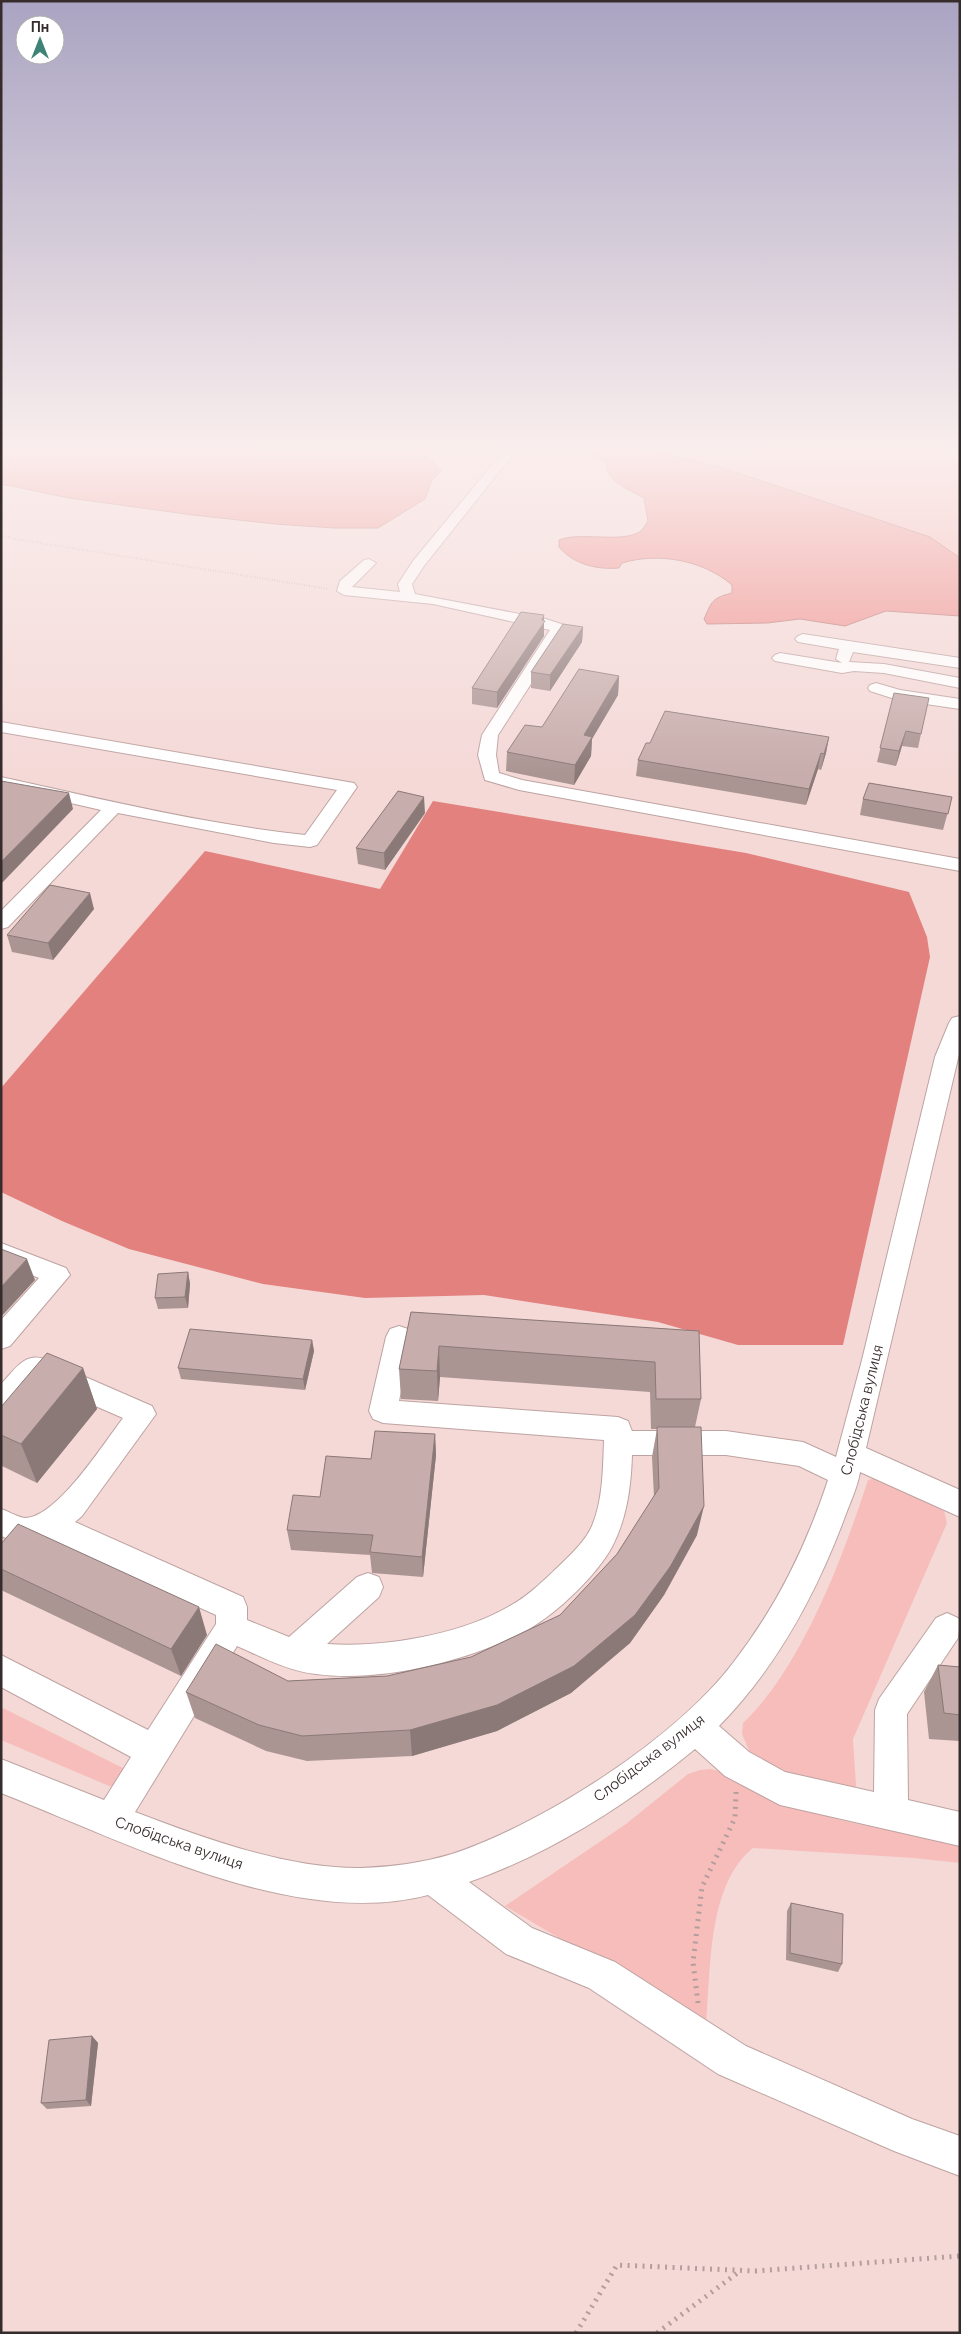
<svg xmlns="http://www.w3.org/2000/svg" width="961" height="2334" font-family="Raleway,sans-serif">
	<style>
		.green { fill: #f7bdba }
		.forest { fill: #e2817e }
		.water { fill: #ee8d8a; stroke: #b7706e }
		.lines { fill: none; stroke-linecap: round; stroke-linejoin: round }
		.minor-casing { stroke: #bda3a1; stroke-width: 2 }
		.path-far1 { stroke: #b39e9d; stroke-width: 2; stroke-dasharray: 0.5 2; stroke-linecap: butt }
		.path { stroke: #b39e9d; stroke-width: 5; stroke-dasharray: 2 5.5; stroke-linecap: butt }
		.minor { fill: #fff; fill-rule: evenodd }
		.wall { fill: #ab9593 }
		.shaded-wall { fill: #8b7978 }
		.building { fill: #c7adab; stroke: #8b7978 }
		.labels { text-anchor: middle; stroke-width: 4.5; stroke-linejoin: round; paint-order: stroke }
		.near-street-label { font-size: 15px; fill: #372c2c; stroke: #fff }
	</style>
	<rect width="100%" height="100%" fill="#f4d9d7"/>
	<!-- green -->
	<path class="green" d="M670 448H960V558L930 537 720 467 659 452Z
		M875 1478 938 1504 944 1511 947 1523 853 1739 856 1785 855 1791 819 1788 752 1757 742 1734 743 1723C802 1667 843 1557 868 1480Z
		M1 1707 129 1771 116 1787 109 1786 1 1740Z
		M710 1769C742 1776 771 1796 802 1808 852 1827 908 1832 960 1842V1863L914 1858 753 1848C707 1885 711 1970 706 2025L505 1906 626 1824 688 1774 700 1770Z"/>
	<!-- forest -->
	<path class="forest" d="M433 801 746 853 909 892 927 937 930 957 843 1345H738L658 1322 484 1295 365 1298 263 1284 129 1249 62 1221 1 1192V1088L205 851 380 889Z"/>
	<!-- water -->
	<path class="water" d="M1 448H419L441 471 432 480 425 499 378 528H334L275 524 193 515 69 498 1 484Z
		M580 448H632L659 452 720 467 930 537 960 558V616L886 611 845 626 800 619 767 623 707 624 704 619C712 601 712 598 732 593V585C703 560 658 552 622 563L619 568C597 570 573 564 559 547V540C580 531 623 544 641 531 643 529 646 524 648 521L644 498C629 489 606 483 607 463Z"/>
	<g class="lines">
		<defs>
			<path id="minor" d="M506 448H518L424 566 412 584 415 594 546 619 564 625 567 628 498 735 496 755 499 773 522 780 960 859V871L519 790 485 780 478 755 482 735 550 630 433 604 344 595 337 591 340 581 364 560 369 559 376 563 352 587 400 592 398 584 413 561Z
				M803 634 960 658V668L853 652 849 662 884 664 960 678V688L884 673 854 671 842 673 775 661 772 658 775 655 780 653 842 663 836 659 839 649 798 642 795 639 798 636Z
				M876 683 900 690 960 699V709L898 700 870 691 868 688 870 685Z
				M1 722 348 782 354 783 357 787 317 845 310 847 274 843 118 813 8 927 1 929V911L101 810 1 787V777C101 799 203 824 305 835L337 790 1 732Z
				M960 1016V1050L866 1448 960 1490V1517L860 1472C858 1487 848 1507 843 1522 814 1598 776 1668 719 1726L749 1752 785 1772 874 1792 875 1710 879 1699 936 1618 947 1613 958 1618 960 1621 958 1638 907 1714 908 1800 960 1812V1846L780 1805 725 1776 695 1749C628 1804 552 1853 469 1882L532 1928 615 1962 746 2046 912 2119 960 2136V2176L894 2151 718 2074 589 1988 506 1954 428 1895C294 1930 124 1841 1 1793V1759L104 1800 131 1757 1 1687V1655L148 1730 216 1624V1615L48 1539 24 1545 1 1536V1509C8 1511 19 1518 26 1518 58 1516 104 1443 123 1418L38 1381 11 1411 1 1414V1384C14 1371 24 1352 44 1359L152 1406 156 1414 82 1516 75 1522 243 1597 247 1607V1620L289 1637 357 1577 368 1573 379 1577 383 1587 379 1597 327 1644C383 1648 459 1635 508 1607 527 1597 542 1582 558 1567 570 1555 585 1542 592 1526 603 1500 603 1468 604 1440L383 1423 373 1419 369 1411 386 1337 390 1329 399 1326 408 1329 412 1337 399 1401 618 1417 628 1421 632 1431H726L803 1442 836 1457 862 1360 935 1057 949 1023 952 1018ZM632 1455H726L799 1466 828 1480C806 1547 776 1608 733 1663 675 1739 543 1824 452 1854 422 1863 392 1867 361 1868 288 1869 203 1838 135 1812L237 1646C262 1657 288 1671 316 1674 381 1683 471 1661 529 1629 557 1613 596 1576 612 1547 627 1518 631 1487 632 1455Z
				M1 1243 66 1268 70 1275 10 1346 1 1349V1320L39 1278 1 1263Z"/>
		</defs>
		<!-- minor casing -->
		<use href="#minor" class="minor-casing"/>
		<!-- path-far1 -->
		<path class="path-far1" d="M1 535 15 539 329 589"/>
		<!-- path -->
		<path class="path" d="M698 2003 693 1962 702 1887 735 1818 736 1792
			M576 2333 617 2265 755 2271 960 2256
			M657 2333 740 2271"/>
		<!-- minor -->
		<use href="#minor" class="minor"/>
	</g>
	<!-- wall -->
	<path class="wall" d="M544 615V636L497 708 472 704V688Z
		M583 627 582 642 550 691 531 688V672Z
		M619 676 618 695 592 739 591 756 574 785 506 771 507 752Z
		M894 693 921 734 918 748 902 746 896 766 877 762Z
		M829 737 826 753 821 770 818 769 806 805 636 776 638 760Z
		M952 797 943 830 860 815 863 799Z
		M425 813 385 870 358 864 356 848Z
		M94 909 53 960 12 952 7 935Z
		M188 1272 190 1284 188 1308 158 1309 155 1298Z
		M411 1312 699 1331 701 1399 695 1427 697 1535 664 1595 630 1643 571 1693 497 1731 412 1756 307 1761 266 1751 195 1718 186 1692 288 1681 387 1676 471 1657 560 1615 617 1554 654 1497 652 1457 657 1429H651L650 1392 440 1377 438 1401 401 1399 399 1369Z
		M312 1340 314 1351 305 1390 181 1379 178 1368Z
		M83 1368 97 1409 37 1483 2 1466 1 1407Z
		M435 1434 436 1455 423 1577 372 1573 370 1555 291 1550 287 1530 320 1497 371 1459Z
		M1 1544 207 1635 181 1676 1 1590Z
		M938 1665 960 1667V1746L959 1741 929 1739 924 1692Z
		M791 1903 842 1964 838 1972 786 1960 787 1911Z
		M92 2036 98 2043 91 2106 47 2109 41 2103Z"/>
	<!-- shaded-wall -->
	<path class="shaded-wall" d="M544 615V636L497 708V692Z
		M583 627 582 642 550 691V675Z
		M619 676 618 695 592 739 591 756 574 785 575 765 584 735Z
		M906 731 902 746 896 766 899 751Z
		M829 737 826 753 821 770 824 754Z
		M821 753 818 769 806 805 809 789Z
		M69 793 73 809 1 884V862Z
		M424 797 425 813 385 870 384 853Z
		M90 893 94 909 53 960 48 943Z
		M27 1259 35 1280 1 1317V1287Z
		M188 1272 190 1284 188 1308 185 1297Z
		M312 1340 314 1351 305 1390 303 1379Z
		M439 1346 440 1377 438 1401 437 1371Z
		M83 1368 97 1409 37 1483 21 1444Z
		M435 1434 436 1455 423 1577 422 1557Z
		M704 1506 697 1535 664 1595 630 1643 571 1693 497 1731 412 1756 410 1730Z
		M199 1607 207 1635 181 1676 171 1649Z
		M92 2036 98 2043 91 2106 86 2100Z"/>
	<!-- building -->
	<path class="building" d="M521 612 544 615 542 620 545 621 497 692 472 688Z
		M563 624 583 627 550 675 531 672Z
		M579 669 619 676 584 735 592 737 575 765 507 752 525 725 542 727Z
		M894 693 929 698 921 734 906 731 899 751 880 748Z
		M665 711 829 737 824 754 821 753 809 789 638 760 646 743H650Z
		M1 781 69 793 1 862Z
		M869 783 952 797 948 814 863 799Z
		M398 791 424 797 384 853 356 848Z
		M50 885 90 893 48 943 7 935Z
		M1 1249 27 1259 1 1287Z
		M188 1272 185 1297 155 1298 158 1274Z
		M411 1312 699 1331 701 1399H656L655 1362 439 1346 437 1371 399 1369Z
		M190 1329 312 1340 303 1379 178 1368Z
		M47 1353 83 1368 21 1444 1 1435V1407Z
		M657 1427H701L704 1506 670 1567 635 1615 574 1666 497 1705 410 1730 302 1736 259 1725 186 1692 216 1644 288 1681 387 1676 471 1657 560 1615 617 1554 659 1488Z
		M375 1431 435 1434 422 1557 370 1552 373 1535 287 1530 293 1495 320 1497 326 1456 371 1459Z
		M18 1524 199 1607 171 1649 1 1569V1544Z
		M938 1665 960 1667V1715L944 1713Z
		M791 1903 843 1914 842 1964 790 1953Z
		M92 2036 86 2100 41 2103 49 2040Z"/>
	<!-- sky -->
	<linearGradient id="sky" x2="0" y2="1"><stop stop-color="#aaa4c2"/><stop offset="0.58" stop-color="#faeeed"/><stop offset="1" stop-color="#faeeed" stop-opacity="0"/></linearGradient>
	<rect width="961" height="775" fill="url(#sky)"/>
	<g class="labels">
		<!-- near-street labels -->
		<g class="near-street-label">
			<text transform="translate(862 1410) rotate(-76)" y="5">Слобідська вулиця</text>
			<text transform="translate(649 1758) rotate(-37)" y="5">Слобідська вулиця</text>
			<text transform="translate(179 1843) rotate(19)" y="5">Слобідська вулиця</text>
		</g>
	</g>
	<!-- border -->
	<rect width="961" height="2334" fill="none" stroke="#372c2c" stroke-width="5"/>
	<!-- north arrow -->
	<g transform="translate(40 40)"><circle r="24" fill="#ffffff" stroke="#afabab"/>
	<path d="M0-4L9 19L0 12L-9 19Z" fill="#3e8376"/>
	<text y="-8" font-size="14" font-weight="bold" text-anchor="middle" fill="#372c2c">Пн</text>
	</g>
</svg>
